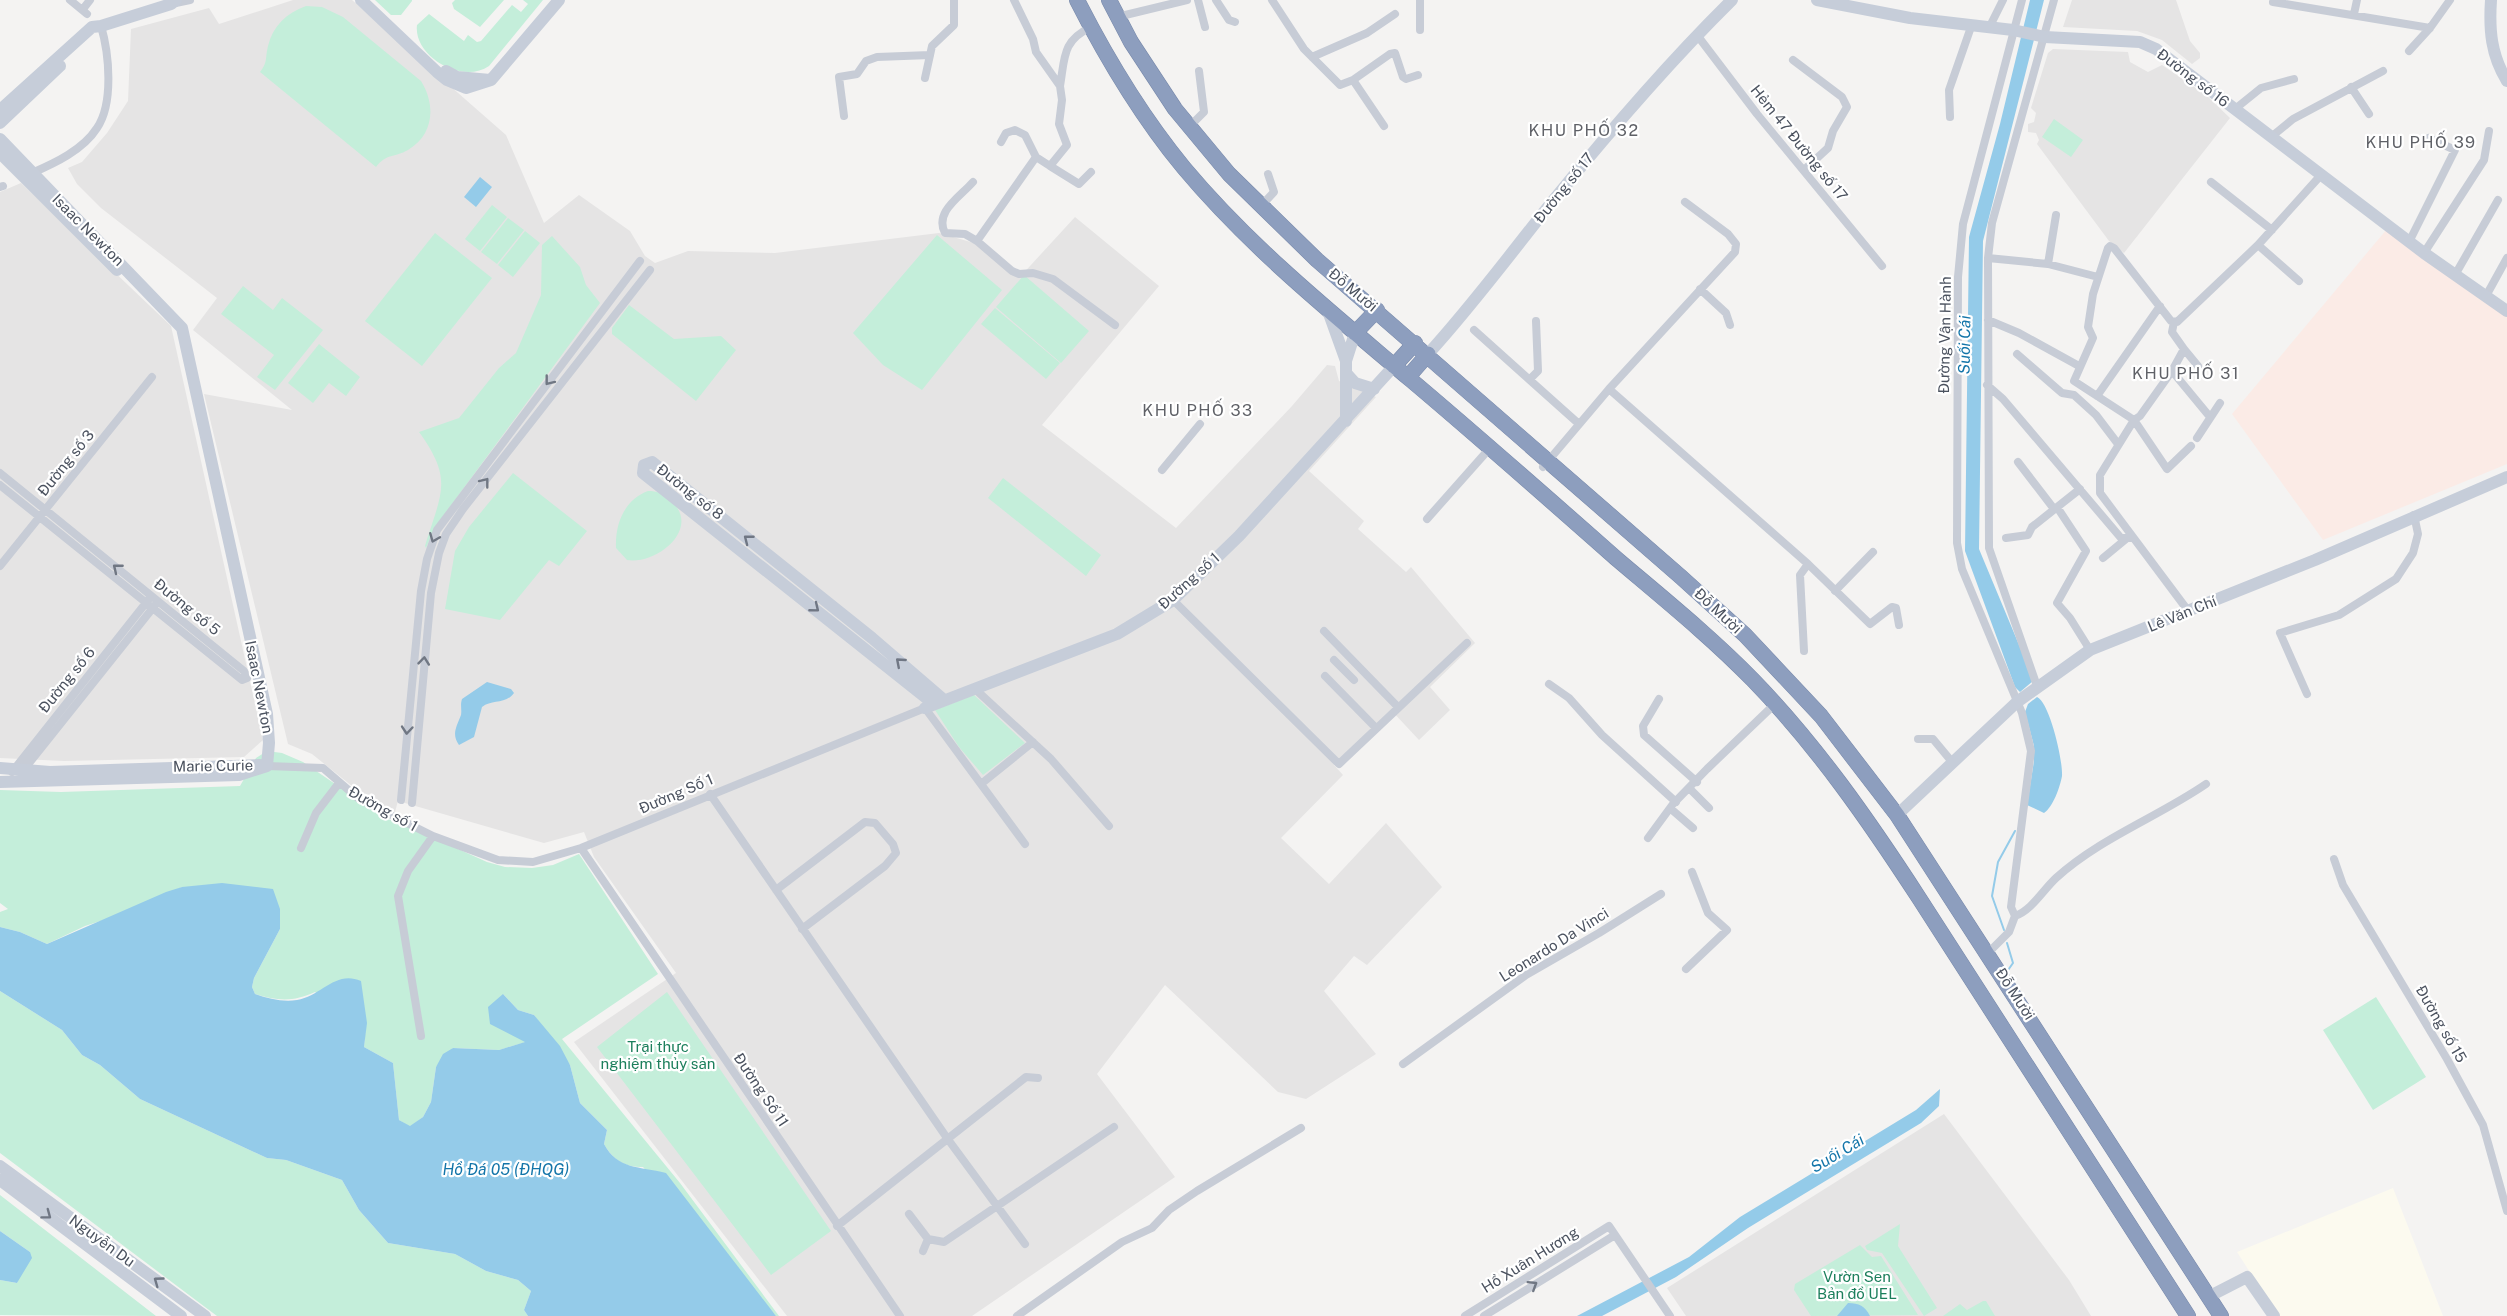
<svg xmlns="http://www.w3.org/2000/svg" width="2507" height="1316" font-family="'Public Sans',sans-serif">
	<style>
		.commercial { fill: #fcfaef }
		.education { fill: #e5e4e4 }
		.medical { fill: #fbebe6 }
		.green { fill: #c4eeda }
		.water { fill: #94cbe9 }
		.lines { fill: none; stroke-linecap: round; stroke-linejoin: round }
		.stream { stroke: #94cbe9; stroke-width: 2 }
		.highway-casing { stroke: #7889aa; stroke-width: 16 }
		.street { stroke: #c7ccd6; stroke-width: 8 }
		.secondary { stroke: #c6cdd9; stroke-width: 12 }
		.highway { stroke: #8d9ebe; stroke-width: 15 }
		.oneway { stroke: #707783 }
		.oneway2 { stroke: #707784 }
		.labels { text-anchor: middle; stroke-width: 4.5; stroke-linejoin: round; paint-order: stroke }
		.street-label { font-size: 15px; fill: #4b525f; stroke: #fff }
		.park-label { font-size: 15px; fill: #1c7f5c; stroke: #fff }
		.neighbourhood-label { font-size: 16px; letter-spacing: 1.5px; fill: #5f6167; stroke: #fff }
		.water-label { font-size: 16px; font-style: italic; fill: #1375a9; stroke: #fff }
	</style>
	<rect width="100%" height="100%" fill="#f4f3f2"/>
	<!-- commercial -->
	<path class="commercial" d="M2393 1188 2443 1316H2278L2237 1252Z"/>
	<!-- education -->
	<path class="education" d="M293 0H352L506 135 544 223 579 195 630 231 645 256 655 263 688 251 775 253 939 233 974 243 1019 278 1075 217 1159 286 1042 425 1176 528 1292 406 1327 365 1335 366 1339 381 1376 397 1309 471 1364 521 1358 529 1406 572 1411 567 1475 643 1430 687 1450 710 1419 740 1391 710 1334 765 1343 775 1281 838 1329 884 1386 823 1442 887 1367 965 1354 956 1324 991 1376 1054 1306 1099 1278 1092 1165 985 1097 1074 1175 1177 972 1316H787L574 1042 676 973 594 857 584 832 544 843 398 801 395 812 367 798 312 754 288 744 204 394 292 410 193 330 217 298 101 208 77 184 68 168 82 162 107 133 128 101 131 29 209 8 219 24Z
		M2072 0H2176L2190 41 2200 53V58L2192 64 2162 40 2137 31 2063 27Z
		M2053 49 2128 52 2130 62 2148 72 2162 65 2206 95 2230 118 2124 253 2109 241 2037 144 2039 140 2036 133 2028 132V124L2034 122 2036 113 2031 108 2048 53Z
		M21 183 171 326 263 740 244 757 64 761 0 758V192Z
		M1944 1114 2069 1280 2091 1316H1686L1667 1288Z"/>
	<!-- medical -->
	<path class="medical" d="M2387 229 2507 314V464L2323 540 2232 414Z"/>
	<!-- green -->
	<path class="green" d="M375 0H412V1L401 15H391Z
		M455 0H504L480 27 454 9 452 3Z
		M523 0H543L489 66C462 85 413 56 417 25L429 14 464 41 468 35 477 42 481 41 512 5 521 12 528 4Z
		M306 6 322 7 343 17 421 81C436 105 434 135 408 150 394 158 387 153 376 167L260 72C268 62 265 58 268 46 273 26 286 13 306 6Z
		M2054 119 2083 140 2071 157 2042 137Z
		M492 205 507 217 480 251 465 239Z
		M508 218 524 230 497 264 481 252Z
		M525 231 540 243 513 277 498 265Z
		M435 233 492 278 422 366 365 321Z
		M937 235 1002 290 922 390 883 365 853 333Z
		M552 236 580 267 586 285 600 303 435 527 426 548 425 546C441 493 454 480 419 432L459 418 499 368 516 353 541 295 542 245Z
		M1024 275 1089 331 1061 363 996 307Z
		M243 286 273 310 282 298 323 330 275 390 257 377 274 355 221 314Z
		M629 305 674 339 721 336 736 350 696 401 612 334V328Z
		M995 308 1060 363 1046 379 981 324Z
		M319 344 360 377 346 396 329 383 313 403 288 383Z
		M513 473 587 531 559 566 549 560 500 620 445 609 455 551 469 527Z
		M1003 478 1101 555 1086 576 988 498Z
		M648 491C657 491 662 493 669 499 704 527 657 565 627 560L616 548C615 524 624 500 648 491Z
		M974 695 1025 743 983 775 959 747 935 710Z
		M267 751 282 753 303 762 385 818 407 826 487 862 505 867 532 868 553 865 579 854 658 974 562 1039 680 1183 779 1316H776L643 1167C624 1167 613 1160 604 1144L607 1130 580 1103 570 1065 534 1015 518 1010 503 994 526 1042 499 1050 453 1048 436 1067 431 1102 423 1117 410 1127 399 1120 393 1063 364 1047 366 1023 315 992C294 1002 277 1001 255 994L252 987 254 978 280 929V909L182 887 119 915 85 926 47 944 20 932 0 927V912L8 909 0 903V790L61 792 240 786 256 758Z
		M0 991 62 1030 82 1055 100 1065 140 1099 267 1158 286 1160 342 1180 359 1210 388 1243 455 1254 486 1271 518 1280 531 1291 524 1310 528 1316H217L0 1153Z
		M667 992 831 1231 771 1275 597 1047Z
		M2376 997 2426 1077 2373 1110 2323 1030Z
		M0 1195 156 1316 0 1315V1280L17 1283 30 1252 0 1231Z
		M1900 1224 1898 1246 1937 1308 1924 1316 1882 1253 1867 1250 1865 1246Z
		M1860 1245 1872 1257 1881 1256 1918 1315 1811 1316 1794 1290 1795 1284Z
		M1983 1301H1986L1995 1316H1943L1960 1304 1967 1310Z"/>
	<!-- water -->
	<path class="water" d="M2030 0H2044L1983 241 1979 549 2032 676 2033 681 2020 692 2015 687 1965 551 1969 237 2000 124Z
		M480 177 492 187 476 207 464 197Z
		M487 682 511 689 514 693C505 705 492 699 482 707L474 737 459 745C451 734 457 726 461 715 462 710 460 705 462 699Z
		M2037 697C2050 703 2063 761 2062 776 2060 787 2053 807 2044 813L2027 805 2034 761V746L2025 712 2028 704Z
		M222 883 273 889 280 909V929L254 978 252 987 255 994C269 999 283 1002 297 1000 322 996 335 970 361 981L367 1023 364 1047 393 1063 399 1120 410 1126 423 1117 431 1102 436 1067 443 1054 453 1048 499 1050 525 1042 490 1024 488 1007 503 994 518 1010 534 1015 560 1046 570 1065 580 1103 607 1130 604 1144C618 1170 639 1166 666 1173L776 1316H528L524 1310 531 1291 518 1280 486 1271 455 1254 388 1243 359 1210 342 1180 286 1160 267 1158 140 1099 100 1065 82 1055 62 1030 0 991V927L20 932 47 944 166 892 182 887Z
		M1940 1089 1939 1106 1921 1123 1748 1228 1676 1277 1602 1316H1577L1689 1257 1740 1217 1916 1110Z
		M0 1231 30 1252 32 1258 17 1283 0 1280Z
		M1848 1303C1859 1303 1865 1306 1870 1316H1837Z"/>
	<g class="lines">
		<!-- stream -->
		<path class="stream" d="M2004 930 1992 896 1998 862 2015 831
			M2006 973 2013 963 2007 943"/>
		<defs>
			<path id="highway" d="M1077 0C1107 59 1142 117 1184 168 1251 248 1332 313 1411 380 1481 439 1550 500 1618 560 1664 599 1711 637 1753 680 1817 746 1869 821 1919 898L2188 1316
				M1109 0 1131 42 1175 109 1229 174 1317 260 1681 577 1745 635 1821 716 1897 815 2221 1316
				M1355 333 1377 310
				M1394 366 1415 343
				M1408 377 1428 354"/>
		</defs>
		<!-- highway casing -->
		<use href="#highway" class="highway-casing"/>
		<!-- street -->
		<path class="street" d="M70 0 87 14
			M1198 0 1205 27
			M1216 0 1229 20 1235 22
			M1272 0 1304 49 1340 85 1353 80 1390 54 1395 53 1403 77 1406 79 1418 75
			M2273 2 2430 28
			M171 4 190 0
			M83 9 90 0
			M2354 14 2357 0
			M1117 17 1187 0
			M1989 28 2003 0
			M1420 30V0
			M1697 35 1757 114 1882 266
			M2409 51 2430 28 2450 0
			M1312 57 1367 33 1395 14
			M1793 60 1842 97 1847 107 1833 131 1828 148 1804 170
			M925 78 932 46 954 25V0
			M1353 80 1384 126
			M1060 86C1065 57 1062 41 1091 27
			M2351 87 2369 114
			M2235 109 2261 88 2294 79
			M844 116 839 77 857 74 866 61 877 57 930 55
			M1950 117 1949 90 1971 27
			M1189 127 1204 112 1199 71
			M2271 137 2293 119 2383 71
			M1001 142 1006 133 1015 130 1025 135 1036 157 1050 166 1067 145 1059 124 1062 100 1060 86 1036 52 1033 39 1014 0
			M1036 157 977 241 1012 271 1019 274 1033 273 1053 279 1115 325
			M1050 166 1079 184 1091 172
			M32 173C55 163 83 150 97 128 114 103 109 53 101 26
			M973 182C960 197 934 212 945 233L965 234 977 241
			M2211 182 2272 230
			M0 187 3 186
			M1261 206 1274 192 1268 174
			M2409 242 2455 150 2429 138
			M2258 245 2299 281
			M2424 253 2484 160 2489 131
			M1988 258 2048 264 2098 277
			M2048 264 2056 215
			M2455 275 2498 200
			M1700 289 1726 313 1730 325
			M2486 296 2507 258
			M1988 320 2019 333 2079 366
			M2174 322 2172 332 2184 349 2172 371 2140 416 2134 420 2100 475V493L2189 612
			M1474 330 1579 424
			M2184 349 2198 366
			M2017 354 2062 393 2074 395 2096 415 2118 444
			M2172 371 2210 417
			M1530 379 1538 371 1536 321
			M1987 385 2003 399 2121 538H2133
			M1609 389 1808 564 1870 624 1892 607 1896 608 1899 625
			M2097 396 2160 306
			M2197 438 2220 403
			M2191 446 2167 469 2134 420 2074 381 2093 338 2088 327 2093 294 2108 248 2110 246 2114 248 2171 321 2177 322 2258 245 2321 175
			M2018 462 2054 509
			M1543 467 1609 389 1735 252 1736 244 1728 234 1685 202
			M1162 470 1200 424
			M0 473 244 671 247 678 242 680 0 485
			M2057 507 2086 551 2057 603 2070 618 2090 650
			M1427 519 1490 448
			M2006 538 2028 535 2032 527 2080 489
			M2103 558 2126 539
			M0 566 152 377
			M1835 591 1873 552
			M1173 600 1339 764 1467 643
			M1324 631 1398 707
			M1804 651 1800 575 1808 564
			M1334 660 1354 680
			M1325 676 1376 728
			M1549 684 1569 698 1602 735 1676 802
			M2037 686 1989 548 1988 258 1992 223 2054 0
			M975 689 1051 759 1109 826
			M2307 694 2280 633 2339 615 2396 579 2413 553 2418 534 2414 515
			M1659 699 1643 726 1644 735 1697 782
			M1918 739H1933L1953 763
			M267 766 323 768 359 799 433 836 498 860 533 862 581 848 925 708 1025 844
			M12 772 149 599
			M22 772 156 604
			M981 784 1033 742
			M1690 789 1709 808
			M710 794 947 1138 1025 1244
			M401 800 421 591 427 559 437 530 640 261
			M412 803 431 593 439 553 446 534 463 509 650 270
			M1671 809 1693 828
			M1648 838 1673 804 1707 769 1777 702
			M301 848 316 813 339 783
			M581 848 900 1316
			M2334 859 2343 885 2447 1059 2483 1125 2507 1211
			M776 890 865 822 875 823 893 844 896 853 885 866 802 929
			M2015 916C2032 910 2043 890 2056 878 2100 838 2158 817 2206 784
			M1986 955 2009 932 2015 916 2011 907 2031 751 2022 713 1962 569 1957 543 1958 277 1963 224 2022 0
			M1686 969 1727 930 1708 913 1692 872
			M421 1036 398 896 408 871 433 836
			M1403 1064 1526 975 1599 933 1661 894
			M909 1214 928 1239
			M837 1226 1026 1077 1038 1078
			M923 1251 928 1239 944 1242 1114 1127
			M1017 1316 1122 1242 1152 1228 1169 1210 1197 1191 1301 1128
			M1465 1316 1609 1226 1670 1316
			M1484 1316 1615 1235"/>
		<!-- secondary -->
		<path class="secondary" d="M361 0 437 72 447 80 466 88 491 80 559 0
			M1817 0 1910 18 2013 30 2045 37 2140 42 2156 49 2424 253 2507 311
			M2491 0C2489 30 2491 55 2507 81
			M446 71 457 77 490 80
			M0 110 92 27 101 26 171 4 176 0
			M0 123 60 66
			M0 139 182 328 267 714 269 743 267 766
			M0 153 117 270
			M1328 311 1346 361
			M1428 354C1472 306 1511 253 1552 202 1609 132 1668 63 1732 0
			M1346 373 1355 383 1374 389
			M1346 421V361L1355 333
			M934 704 643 473 644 465 652 462 872 638 944 700
			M925 708 1117 634 1173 600 1239 536 1394 366
			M0 768 50 772 260 765
			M0 782 239 775 267 766
			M1897 815 2017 702 2090 650 2315 560 2507 477
			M0 1166 205 1316
			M0 1180 181 1316
			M2208 1297 2247 1277 2274 1316"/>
		<!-- highway -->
		<use href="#highway" class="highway"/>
	</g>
	<!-- one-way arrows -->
	<defs><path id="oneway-chevron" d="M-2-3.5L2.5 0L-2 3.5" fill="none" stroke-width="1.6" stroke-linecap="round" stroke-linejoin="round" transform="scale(1.5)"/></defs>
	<g class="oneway">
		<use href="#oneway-chevron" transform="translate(549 381) rotate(128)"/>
		<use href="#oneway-chevron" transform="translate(485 482) rotate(-52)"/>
		<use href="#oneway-chevron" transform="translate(434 538) rotate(112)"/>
		<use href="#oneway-chevron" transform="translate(117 568) rotate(-141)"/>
		<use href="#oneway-chevron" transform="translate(424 661) rotate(-84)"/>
		<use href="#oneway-chevron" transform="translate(407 730) rotate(95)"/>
		<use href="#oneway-chevron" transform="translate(1533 1285) rotate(-32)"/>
	</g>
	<g class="oneway2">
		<use href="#oneway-chevron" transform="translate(748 539) rotate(-142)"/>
		<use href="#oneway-chevron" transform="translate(815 608) rotate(39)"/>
		<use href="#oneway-chevron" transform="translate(900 662) rotate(-139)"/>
		<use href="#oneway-chevron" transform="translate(47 1215) rotate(37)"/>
		<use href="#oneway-chevron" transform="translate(158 1281) rotate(-144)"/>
	</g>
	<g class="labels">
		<!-- street labels -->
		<g class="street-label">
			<text transform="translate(2193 78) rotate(37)" y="5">Đường số 16</text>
			<text transform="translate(1799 143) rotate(51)" y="5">Hẻm 47 Đường số 17</text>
			<text transform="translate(1564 188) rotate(-51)" y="5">Đường số 17</text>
			<text transform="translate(88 230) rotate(45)" y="5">Isaac Newton</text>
			<text transform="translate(1353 290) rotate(40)" y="5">Đỗ Mười</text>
			<text transform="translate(1945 335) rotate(-89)" y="5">Đường Vận Hành</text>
			<text transform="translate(66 463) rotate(-51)" y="5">Đường số 3</text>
			<text transform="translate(690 492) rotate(38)" y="5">Đường số 8</text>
			<text transform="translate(1189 581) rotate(-42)" y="5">Đường số 1</text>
			<text transform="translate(187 607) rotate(39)" y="5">Đường số 5</text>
			<text transform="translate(1718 611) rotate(43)" y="5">Đỗ Mười</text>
			<text transform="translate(2182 614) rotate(-22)" y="5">Lê Văn Chí</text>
			<text transform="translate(67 680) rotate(-51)" y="5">Đường số 6</text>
			<text transform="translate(259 687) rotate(79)" y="5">Isaac Newton</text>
			<text transform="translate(213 766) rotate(-1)" y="5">Marie Curie</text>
			<text transform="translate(676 794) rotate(-23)" y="5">Đường Số 1</text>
			<text transform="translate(383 809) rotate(29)" y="5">Đường số 1</text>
			<text transform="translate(1554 945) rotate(-32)" y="5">Leonardo Da Vinci</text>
			<text transform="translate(2015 994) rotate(57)" y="5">Đỗ Mười</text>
			<text transform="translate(2441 1024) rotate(60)" y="5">Đường số 15</text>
			<text transform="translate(761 1090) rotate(56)" y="5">Đường Số 11</text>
			<text transform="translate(102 1241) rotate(36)" y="5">Nguyễn Du</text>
			<text transform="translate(1530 1260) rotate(-32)" y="5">Hồ Xuân Hương</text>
		</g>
		<!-- park labels -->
		<g class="park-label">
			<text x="658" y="1052">Trại thực<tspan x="658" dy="17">nghiệm thủy sản</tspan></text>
			<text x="1857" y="1282">Vườn Sen<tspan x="1857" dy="17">Bản đồ UEL</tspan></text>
		</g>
		<!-- neighbourhood labels -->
		<g class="neighbourhood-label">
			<text x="1584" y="136">KHU PHỐ 32</text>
			<text x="2421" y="148">KHU PHỐ 39</text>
			<text x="2186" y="379">KHU PHỐ 31</text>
			<text x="1198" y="416">KHU PHỐ 33</text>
		</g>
		<!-- water labels -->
		<g class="water-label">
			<text transform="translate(1964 345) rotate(-89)" y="6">Suối Cái</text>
			<text transform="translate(1837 1153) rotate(-31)" y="6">Suối Cái</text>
			<text x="506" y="1175">Hồ Đá 05 (ĐHQG)</text>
		</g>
	</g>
</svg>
